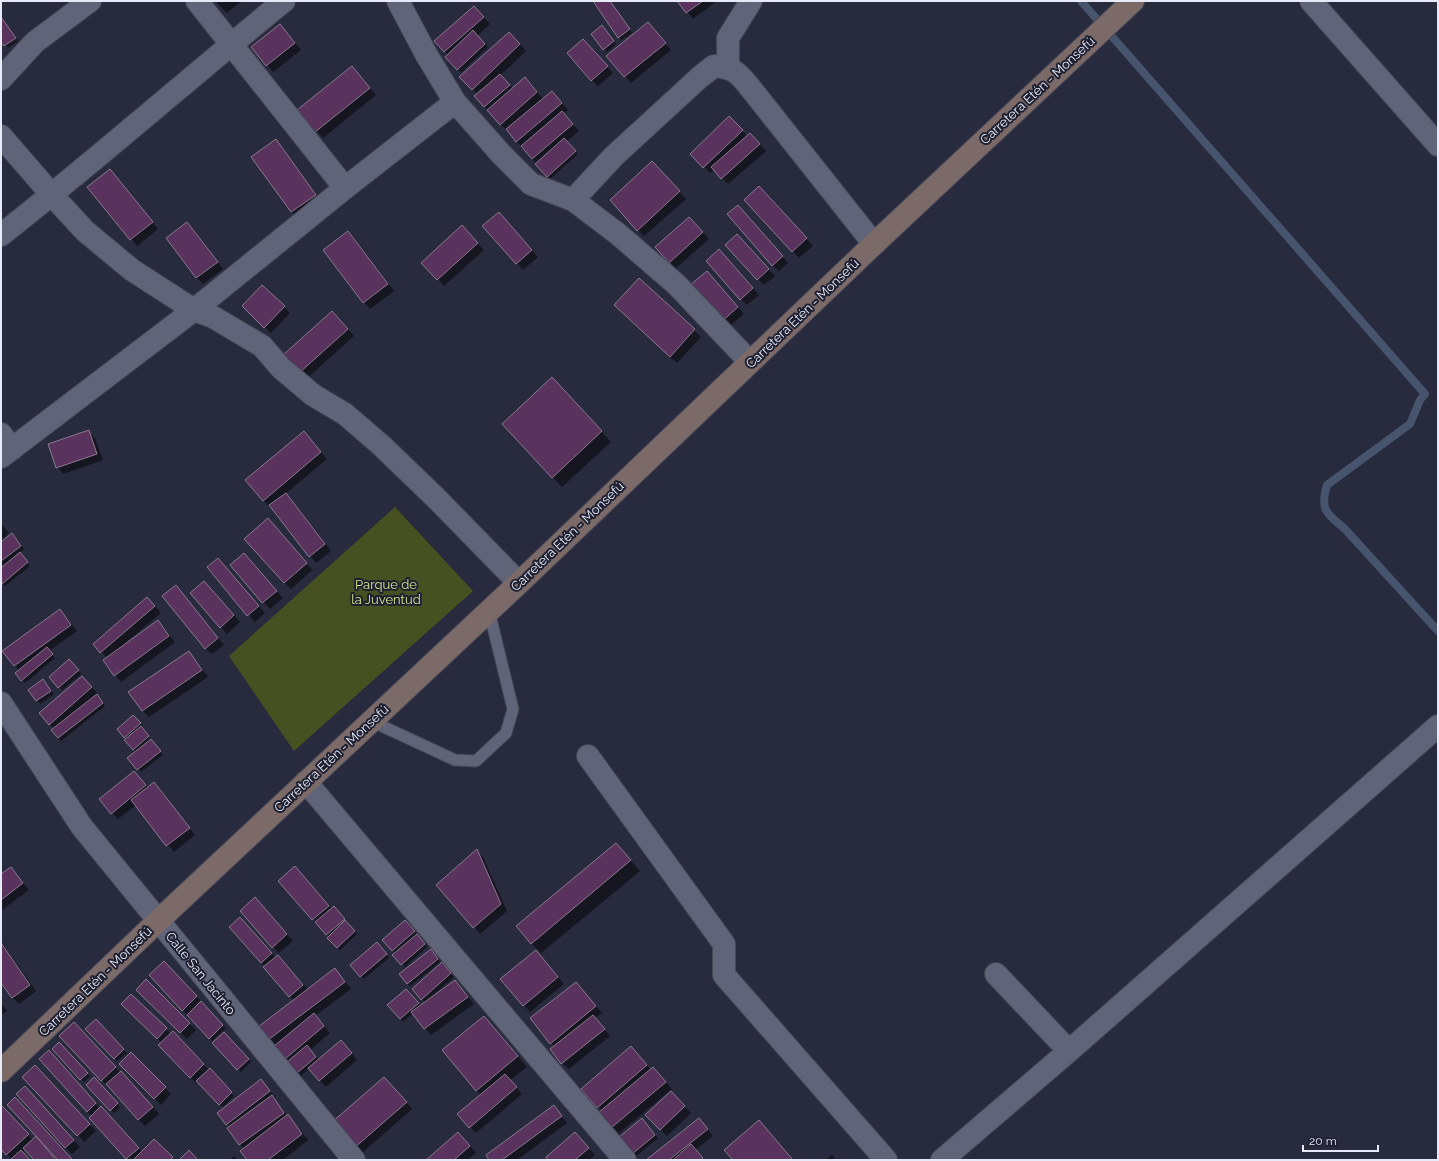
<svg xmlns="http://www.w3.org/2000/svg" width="1439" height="1161" font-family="Raleway,sans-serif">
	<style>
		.green { fill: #475020 }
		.shadow { fill: #0007 }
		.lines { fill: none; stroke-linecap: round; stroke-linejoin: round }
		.stream { stroke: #46546d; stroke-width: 8 }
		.building { fill: #59325e; stroke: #8a7a8c }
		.lane-casing { stroke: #454756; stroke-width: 13 }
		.street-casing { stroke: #454756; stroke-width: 24 }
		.secondary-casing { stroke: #454756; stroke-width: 24 }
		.lane { stroke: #606479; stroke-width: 11 }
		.street { stroke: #606479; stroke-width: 22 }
		.secondary { stroke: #7c6a69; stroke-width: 22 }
		.labels { text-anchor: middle; stroke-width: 4; stroke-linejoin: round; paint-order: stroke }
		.street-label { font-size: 13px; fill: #e8ebf7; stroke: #1e2032 }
		.park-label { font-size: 13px; fill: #d1e48b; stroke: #1e2032 }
	</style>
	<rect width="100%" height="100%" fill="#282a3d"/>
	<!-- green -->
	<path class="green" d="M395 507 473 591 294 751 229 656Z"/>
	<!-- shadow -->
	<path class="shadow" d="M215 1H242L227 13Z
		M594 1H610L632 33 621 40Z
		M678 1H717L693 19Z
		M474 7 490 24 477 36 488 47 461 72 446 57 448 55 435 41Z
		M1 17 18 41 8 48 1 40Z
		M648 23 671 50 631 83 625 76Z
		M605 30 616 44 607 52 604 49Z
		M286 31 301 50 273 72 252 47Z
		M515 39 526 51 501 75 513 89 531 85 543 99 552 92 568 110 563 114 579 131 566 142 578 154 550 179 507 130 500 124 485 107 476 97 478 95 461 77Z
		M589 46 613 73 598 86 592 80Z
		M352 67 376 95 323 138 299 110Z
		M729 118 748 137 757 141 766 151 728 184 714 170 710 173 691 154Z
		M276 140 282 147 321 201 298 218 292 212 253 157Z
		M659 169 686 199 644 236 638 230Z
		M110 170 158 229 137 246 88 187Z
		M766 194 813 246 799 258 745 200Z
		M744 212 788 263 779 271 772 265Z
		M505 219 538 257 523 270 484 226Z
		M187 224 194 230 223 269 203 284 197 278 167 238Z
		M696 225 709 239 676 268 670 262Z
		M348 232 354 238 394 291 370 309 364 302 324 250Z
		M468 233 484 250 444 286 423 263Z
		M743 241 775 276 764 285 758 279Z
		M726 257 759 295 747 305 741 299Z
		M707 272 744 314 727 328Z
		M639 279 701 337 677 363 622 312Z
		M262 286 290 313 271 333 243 306Z
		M338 318 354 336 305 380 299 374Z
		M562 388 611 442 562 487 553 477Z
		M88 431 95 438 103 460 63 474 57 467Z
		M310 439 327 459 285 494 292 500 331 551 316 563 310 556 271 506 270 507 263 500Z
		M2 525 9 533 1 540V526Z
		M274 526 312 570 291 589 284 582Z
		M15 537 24 549 19 553 30 566 5 586 1 581V569L12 560 11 559 1 566V543Z
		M218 559 265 613 255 622 209 567Z
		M250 561 283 598 270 609 231 565Z
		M210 589 240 622 227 634 192 593Z
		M182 593 224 645 212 654 205 648Z
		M154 605 161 613 124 644 125 645 158 622 175 642 121 682 115 675 107 658 94 644Z
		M60 611 77 631 49 651 55 658 25 683 22 680 19 670 14 665Z
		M189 652 195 659 208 677 149 717 142 710Z
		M72 664 81 674 62 690 50 677Z
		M43 681 54 694 40 704 29 691Z
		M89 684 98 694 96 695 105 706 61 741 58 738 54 729 50 724Z
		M136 719 143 727 141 728 163 755 141 772 129 758 136 752 126 740 127 739 125 737Z
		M134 772 149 788 154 784 161 790 195 835 174 852 136 805 118 819 112 813Z
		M616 844 640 871 541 953 531 943Z
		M477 850 483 857 507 911 480 934 438 885Z
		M11 868 29 890 2 910 1 876Z
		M301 874 332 909 337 910 357 934 340 950 328 938 329 937 280 881Z
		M262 905 293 941 279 953 273 947Z
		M408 924 427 947 405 967 392 950Z
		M247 925 276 958 284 963 308 990 335 970 351 989 315 1016 330 1033 310 1050 319 1060 348 1048 357 1060 326 1087 309 1068 301 1076 259 1027 294 1001 261 962Z
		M1 942 36 991 19 1004 12 997 1 981Z
		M380 946 389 958 364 979 361 976Z
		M434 954 440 962 410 986 407 983Z
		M542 958 564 984 530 1012 524 1005Z
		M445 967 454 977 427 1000 428 1001 455 981 474 1004 431 1035 413 1013 403 1022 389 1005 409 993 421 1006 426 1003 422 999Z
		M171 969 226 1028 212 1041 183 1010Z
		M146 981 196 1030 187 1039 138 990Z
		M576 983 602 1013 595 1018 610 1036 569 1069 562 1063 555 1047 551 1043Z
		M131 995 171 1034 173 1033 234 1096 223 1107 199 1082 197 1084 190 1077 162 1043 122 1004Z
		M1 1003 7 1011 1 1015Z
		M484 1017 494 1027 527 1067 510 1080 522 1094 476 1133 470 1127 481 1095 476 1090Z
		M96 1020 127 1053 117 1061 87 1029Z
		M80 1030 159 1114 145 1126 102 1080Z
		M223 1033 251 1062 241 1072 213 1043Z
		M59 1043 90 1076 84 1082 53 1049Z
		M131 1054 171 1094 161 1105 121 1064Z
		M637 1054 651 1070 653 1068 659 1074 672 1089 618 1134 612 1128 602 1111 582 1089Z
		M55 1058 100 1109 108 1114 142 1152 154 1140 174 1160H129L91 1118 92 1116 87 1111Z
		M42 1073 96 1131 84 1142 78 1135Z
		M94 1078 120 1107 114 1113 87 1085Z
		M261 1081 276 1098 274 1099 287 1116 294 1122 308 1140 283 1160H248L244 1149 228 1128 230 1127 227 1124Z
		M391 1085 412 1109 361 1154 354 1148Z
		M25 1087 80 1147 72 1154 65 1147Z
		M671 1093 691 1113 667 1136 647 1116Z
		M22 1105 72 1160H58L56 1158 55 1159 56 1160H35L26 1149 22 1152 29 1160H13L1 1148V1109L9 1114 33 1140 37 1136Z
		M554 1106 567 1123 517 1160H491Z
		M645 1123 658 1138 634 1158 631 1155Z
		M705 1126 713 1136 695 1150 704 1160H648Z
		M575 1133 595 1155 589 1160H549Z
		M464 1139 476 1153 467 1160H427Z
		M832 1155 836 1160H826Z
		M234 1156 238 1160H230Z"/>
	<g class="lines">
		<!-- stream -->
		<path class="stream" d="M1081 1 1425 394 1420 400 1410 424 1327 485C1320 508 1325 513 1344 528L1438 631"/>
	</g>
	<!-- building -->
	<path class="building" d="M593 1H610L630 29 618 38Z
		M677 1H703L686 13Z
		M474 6 484 17 444 52 434 41Z
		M1 17 16 38 4 46 1 42Z
		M648 22 666 43 624 77 606 56Z
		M280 24 295 43 266 66 251 47Z
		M602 25 614 41 603 50 591 34Z
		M473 30 485 44 457 70 445 57Z
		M509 32 520 44 472 90 459 77Z
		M583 39 608 66 591 81 567 53Z
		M352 66 370 88 315 132 297 110Z
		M500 74 510 85 484 107 474 96Z
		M525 77 537 92 500 125 487 110Z
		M552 91 562 103 516 142 506 129Z
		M562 111 573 124 532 159 521 146Z
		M729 116 743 130 703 168 690 154Z
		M750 133 760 144 721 179 711 167Z
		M564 138 576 151 547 177 535 164Z
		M276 139 316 195 291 212 251 157Z
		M652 161 680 191 637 231 610 200Z
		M110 169 153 222 130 240 87 187Z
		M759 186 807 238 792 252 744 200Z
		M738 205 783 256 772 266 727 214Z
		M499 212 532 250 516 264 482 226Z
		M689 217 703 232 669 263 655 247Z
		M187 222 218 262 196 278 166 238Z
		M462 225 478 243 437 280 421 263Z
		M348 231 388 284 363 303 323 250Z
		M737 234 769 269 757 280 725 245Z
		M719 249 753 288 740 300 706 261Z
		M707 271 738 307 720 323 689 286Z
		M639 278 695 329 670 357 614 305Z
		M262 285 285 306 264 328 242 306Z
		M332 311 348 329 298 374 282 356Z
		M552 377 602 431 552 478 502 424Z
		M89 430 97 454 56 468 48 444Z
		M304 431 321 452 263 501 245 480Z
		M286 493 325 544 309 557 269 505Z
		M268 518 307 563 284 583 244 539Z
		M12 533 21 546 1 561V542Z
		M20 552 28 562 2 584 1 568Z
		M244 553 277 591 262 603 230 565Z
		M218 558 259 606 247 616 207 567Z
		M204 581 234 615 220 628 190 593Z
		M176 585 218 638 205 649 162 596Z
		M147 597 155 606 100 653 93 644Z
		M60 609 71 625 14 666 2 651Z
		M158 620 169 636 114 676 103 660Z
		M47 647 53 654 21 681 15 673Z
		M189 651 202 670 142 711 128 692Z
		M69 659 79 670 58 688 49 677Z
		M82 676 92 687 49 725 39 713Z
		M43 679 51 691 36 701 28 690Z
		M97 694 103 703 58 738 51 730Z
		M133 715 141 723 124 738 117 729Z
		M141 726 149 736 133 750 124 740Z
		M151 739 161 751 137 770 127 758Z
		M134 771 146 785 111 814 99 799Z
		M154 782 190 828 166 846 131 800Z
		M616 843 631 860 531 944 516 926Z
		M477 849 501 904 473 928 436 885Z
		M295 866 329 906 312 920 278 881Z
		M11 867 23 883 1 900V874Z
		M255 897 287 934 272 948 240 911Z
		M334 906 345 919 326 935 315 922Z
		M240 917 272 953 261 963 229 927Z
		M345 920 355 931 337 948 327 938Z
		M405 920 415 931 392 951 382 940Z
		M417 934 425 944 401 965 392 955Z
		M377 942 387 954 360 977 350 965Z
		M1 943 30 985 12 998 1 983Z
		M431 949 438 959 407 984 399 974Z
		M536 950 558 977 523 1006 500 979Z
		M278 955 303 985 289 997 263 967Z
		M164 961 197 996 182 1011 149 975Z
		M442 962 451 973 421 1000 412 989Z
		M335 968 345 982 268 1040 258 1027Z
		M146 979 190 1023 180 1033 136 990Z
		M455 980 468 997 424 1029 411 1012Z
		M576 982 596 1006 550 1044 530 1018Z
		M406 989 419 1003 400 1019 387 1005Z
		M131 994 167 1028 157 1039 121 1004Z
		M201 1001 223 1025 209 1039 187 1015Z
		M314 1013 324 1026 285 1059 274 1046Z
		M593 1015 605 1029 561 1064 550 1049Z
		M484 1016 518 1056 476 1091 442 1050Z
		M96 1019 124 1049 114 1059 85 1029Z
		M74 1022 116 1067 101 1081 59 1036Z
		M173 1031 204 1064 190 1078 158 1045Z
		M224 1032 249 1059 237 1070 212 1043Z
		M341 1040 352 1053 319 1081 308 1068Z
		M59 1042 88 1073 80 1080 52 1049Z
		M307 1045 316 1057 297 1073 287 1062Z
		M631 1046 647 1065 597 1108 581 1089Z
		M49 1050 96 1103 87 1112 39 1059Z
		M131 1052 166 1087 154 1099 119 1064Z
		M35 1065 90 1124 77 1136 22 1077Z
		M653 1067 666 1082 611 1128 598 1113Z
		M210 1068 232 1092 219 1105 196 1081Z
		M121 1071 153 1107 138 1120 106 1084Z
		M505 1074 517 1087 469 1128 457 1114Z
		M94 1077 118 1103 110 1111 86 1085Z
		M384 1077 407 1102 353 1149 331 1123Z
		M261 1079 270 1091 226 1125 217 1113Z
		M25 1086 74 1140 65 1148 16 1094Z
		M671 1091 685 1106 660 1130 645 1115Z
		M272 1095 284 1113 239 1145 227 1128Z
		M15 1097 72 1159 71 1160H58L7 1105Z
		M554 1105 562 1116 502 1160H489L486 1155Z
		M2 1106 29 1134 6 1155 1 1149V1108Z
		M101 1106 139 1148 126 1159 89 1118Z
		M288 1114 302 1134 268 1160H247L240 1151Z
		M642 1118 655 1135 631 1155 617 1139Z
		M699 1118 708 1129 669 1160H646Z
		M759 1120 793 1160H733L724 1150Z
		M458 1132 470 1146 454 1160H426Z
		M575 1132 589 1148 575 1160H548L546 1157Z
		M36 1136 56 1160H34L23 1148Z
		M154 1139 173 1157 170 1160H133Z
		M691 1144 703 1158 701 1160H673Z
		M21 1150 30 1160H12L11 1159Z
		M189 1150 198 1160H179Z"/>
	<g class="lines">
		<defs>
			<path id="lane" d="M371 721 455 760 476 761 506 733 513 709 489 611"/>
			<path id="street" d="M197 1 345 188
				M398 1 426 54 455 102 502 155 531 184 573 200 618 234 677 285 750 362
				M1311 1 1438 145
				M728 67V38L751 1
				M1 79 35 42 90 1
				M1 136 52 195 85 231 132 270 194 310 213 317 262 346 281 368 313 395 345 414 382 446 436 498 519 583
				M573 200 614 156 700 77 714 66C736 68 739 74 752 90L874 244
				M1 235C98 159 189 78 284 1
				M1 434 12 449
				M1 457 194 310 345 188 455 102
				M1 703 82 827 354 1160
				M588 756 724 944V975L886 1160
				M306 782 625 1160
				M996 974 1069 1051
				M942 1160 1069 1051 1438 726"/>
			<path id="secondary" d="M1 1071 158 921 519 583 874 244 1133 1"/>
		</defs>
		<!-- lane casing -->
		<use href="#lane" class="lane-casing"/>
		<!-- street casing -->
		<use href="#street" class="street-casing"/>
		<!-- secondary casing -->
		<use href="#secondary" class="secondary-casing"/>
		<!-- lane -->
		<use href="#lane" class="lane"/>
		<!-- street -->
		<use href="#street" class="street"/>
		<!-- secondary -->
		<use href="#secondary" class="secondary"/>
	</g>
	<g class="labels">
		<!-- street labels -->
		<g class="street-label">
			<text transform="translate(1037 90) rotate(-43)" y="5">Carretera Etén - Monsefú</text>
			<text transform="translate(802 313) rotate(-44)" y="5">Carretera Etén - Monsefú</text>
			<text transform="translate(567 536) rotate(-44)" y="5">Carretera Etén - Monsefú</text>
			<text transform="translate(331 758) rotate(-43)" y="5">Carretera Etén - Monsefú</text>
			<text transform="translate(201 973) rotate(51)" y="5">Calle San Jacinto</text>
			<text transform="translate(95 981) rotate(-44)" y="5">Carretera Etén - Monsefú</text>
		</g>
		<!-- park labels -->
		<g class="park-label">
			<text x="386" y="589">Parque de<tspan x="386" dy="15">la Juventud</tspan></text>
		</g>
	</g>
	<!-- border -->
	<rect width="1439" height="1161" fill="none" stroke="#e8ebf7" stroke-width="4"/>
	<!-- scale -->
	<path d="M1303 1145v6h75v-6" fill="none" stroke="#e8ebf7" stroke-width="2"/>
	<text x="1309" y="1145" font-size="12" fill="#e8ebf7" stroke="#1e2032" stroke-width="3" paint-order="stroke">20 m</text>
</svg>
